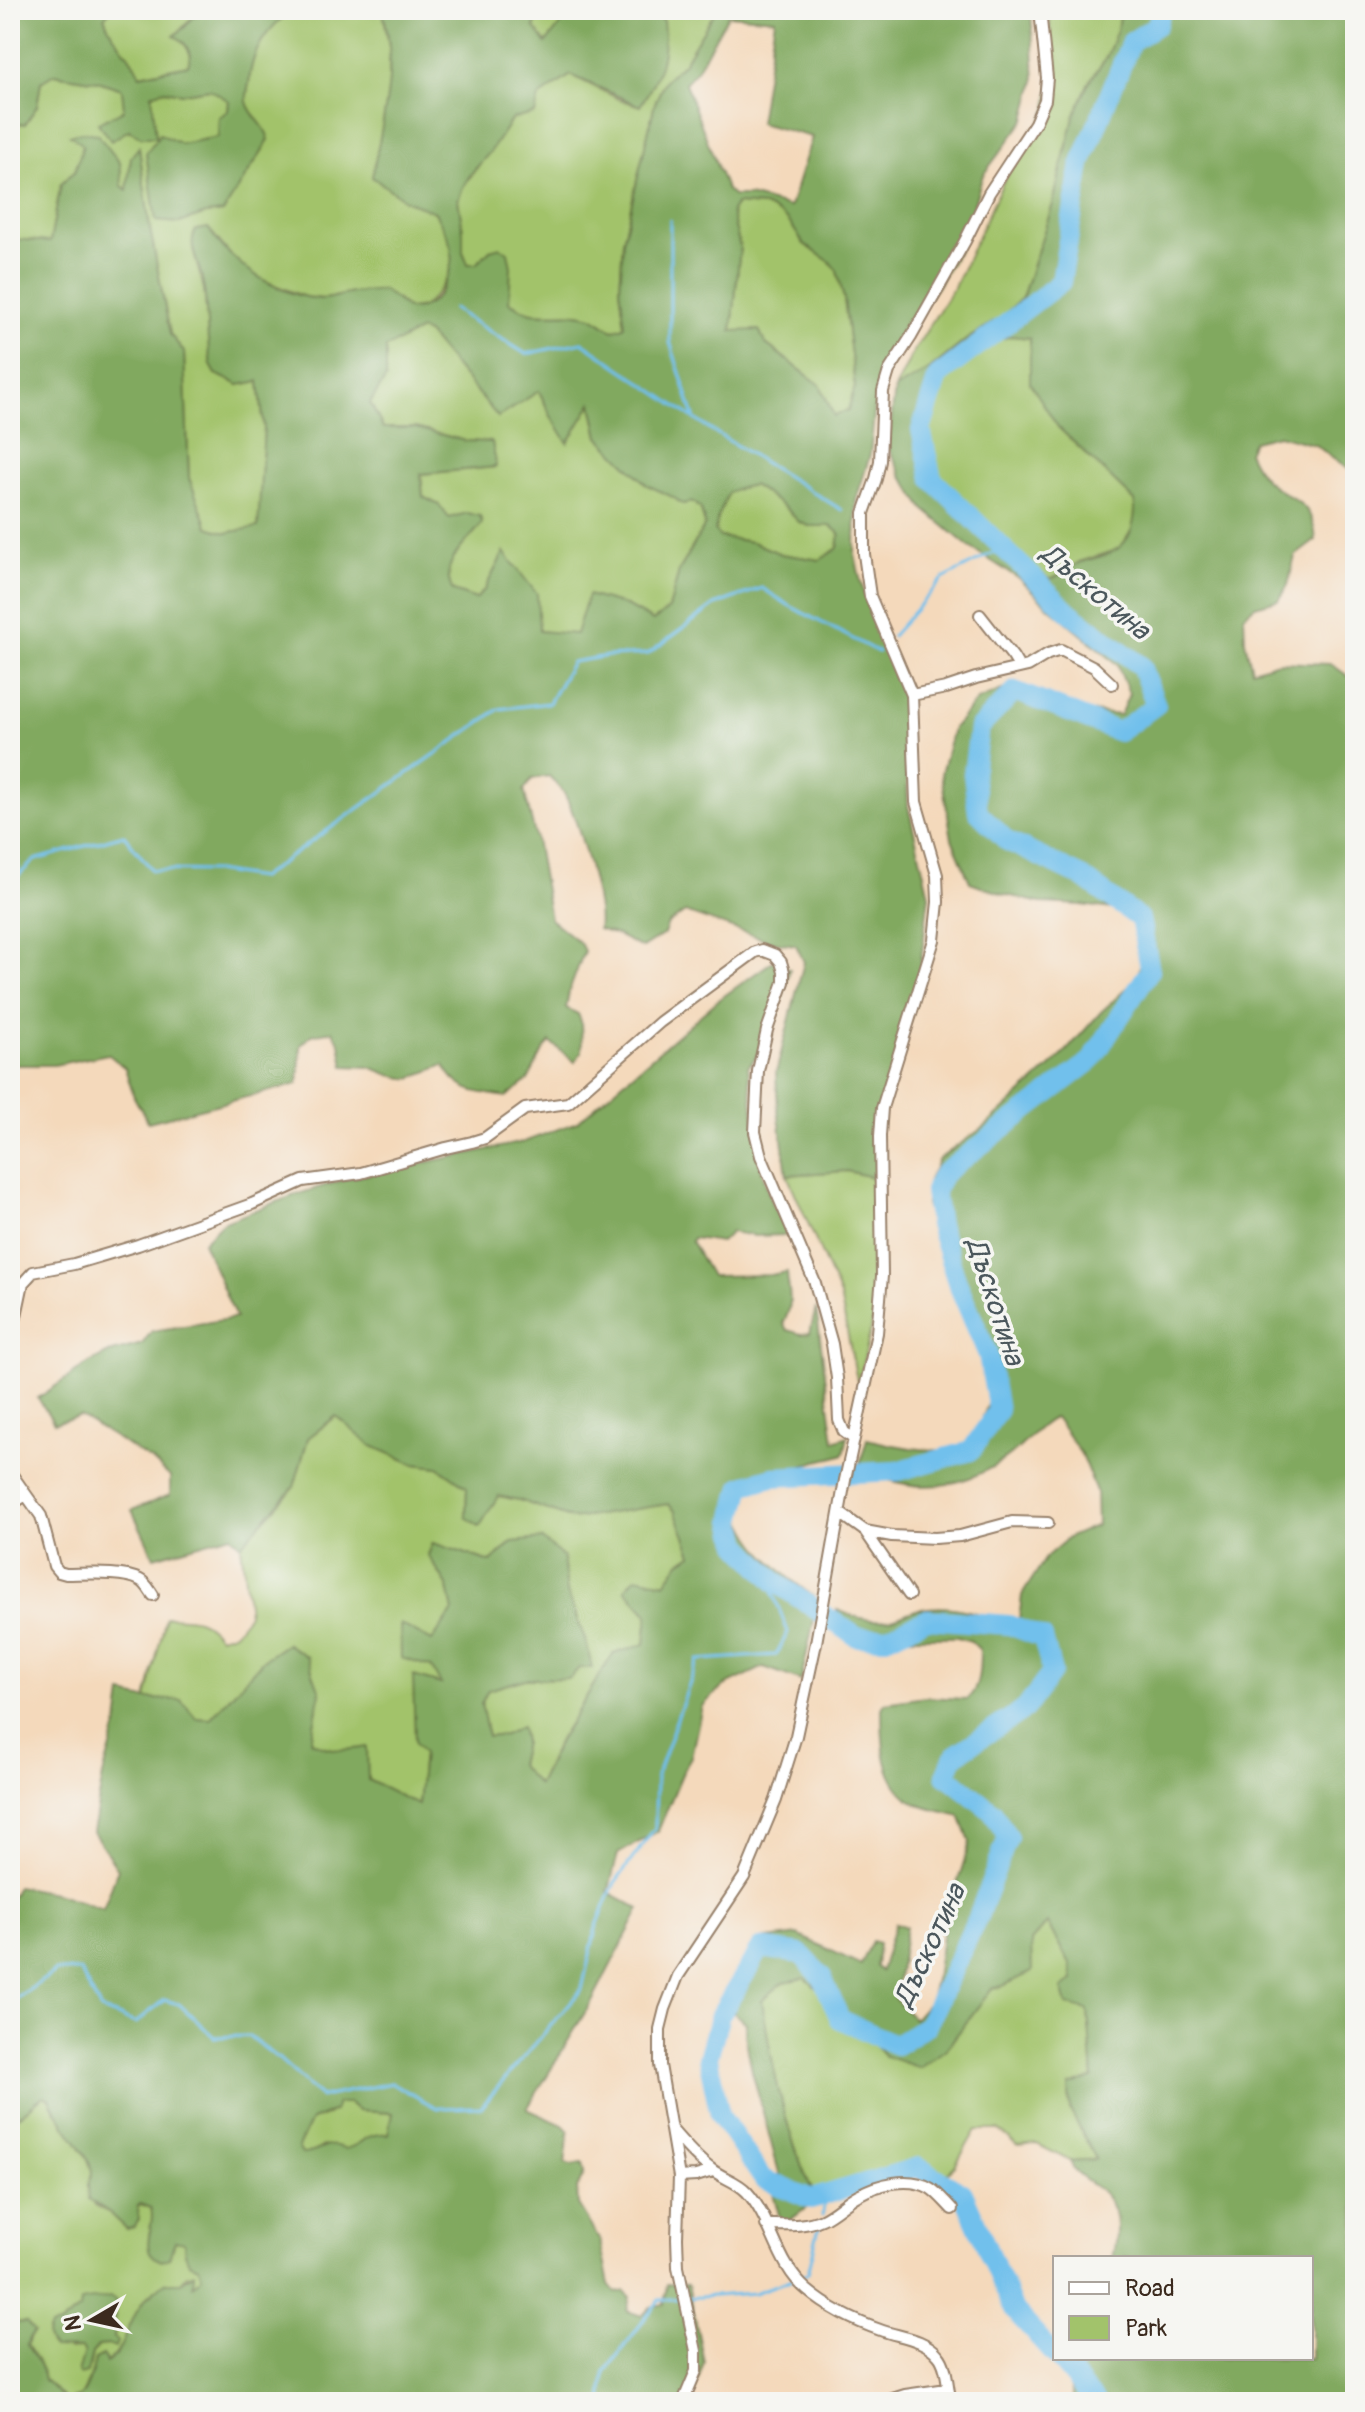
<svg xmlns="http://www.w3.org/2000/svg" width="1365" height="2412" font-family="Pangolin,sans-serif">
	<style>
		.green { fill: #a2c36b; stroke: #6e7644; stroke-width: 2; fill-rule: evenodd }
		.forest { fill: #81a95f; stroke: #5e6a3e; stroke-width: 2; fill-rule: evenodd }
		.lines { fill: none; stroke-linecap: round; stroke-linejoin: round }
		.stream { stroke: #71c0ec; stroke-width: 3 }
		.river { stroke: #71c0ec; stroke-width: 20 }
		.minor-casing { stroke: #98826c; stroke-width: 14 }
		.minor { stroke: #fff; stroke-width: 10 }
		.labels { text-anchor: middle; stroke-width: 7; stroke-linejoin: round; paint-order: stroke }
		.water-label { font-size: 28px; font-style: italic; fill: #4b575c; stroke: #f6f6f2 }
	</style>
	<rect width="100%" height="100%" fill="#f6f6f2"/>
	<filter id="ink" filterUnits="userSpaceOnUse"><feTurbulence type="fractalNoise" baseFrequency=".0125" numOctaves="2"/><feDisplacementMap in="SourceGraphic" scale="16" xChannelSelector="R" yChannelSelector="G"/><feConvolveMatrix kernelMatrix="1 2 1 2 8 2 1 2 1" color-interpolation-filters="sRGB"/></filter>
	<filter id="wash" filterUnits="userSpaceOnUse"><feTurbulence type="fractalNoise" baseFrequency=".006" numOctaves="4" result="noise"/><feDisplacementMap in="SourceGraphic" scale="32" xChannelSelector="R" yChannelSelector="G"/><feGaussianBlur stdDeviation="1.8" result="paint"/><feColorMatrix in="noise" values="0 0 0 0 0 0 0 0 0 0 0 0 0 0 0 0 0 1.4 0 .05"/><feComposite in="paint" operator="in"/></filter>
	<g filter="url(#wash)">
		<rect width="100%" height="100%" fill="#f4d9bb"/>
		<!-- green -->
		<path class="green" d="M111 10H199L175 36 182 39 191 55 188 65 139 75C131 52 111 41 104 16Z
			M293 10 383 11 389 47V90L373 177 405 200 435 212C440 222 448 235 451 246 456 271 440 292 423 307L408 309 396 299 351 293 325 299 305 297 258 278 233 258 208 228 193 250 204 289 211 365 216 374 239 385 259 381 264 428 259 527 226 533 208 527 189 478 184 352 170 334 150 229 139 148 131 158 128 190 122 186 120 163 97 135H71L84 145 75 171 61 184 50 243 29 240 10 241V124H25L37 106 41 82 54 74 98 81 122 89 129 130 141 137 152 94 164 90 183 93 211 89 229 101 228 111 219 117 218 137 181 144 179 223 206 214 223 212 269 140C266 125 251 117 247 102 246 97 248 88 249 83 251 51 266 28 293 10Z
			M543 10H572L546 43 534 27Z
			M642 10H716L683 64 665 80 655 103 623 241 620 288 625 326C609 336 606 323 591 317 573 310 551 316 533 313 525 312 516 305 509 302V285L490 250 476 265 468 264 463 252V231L458 200 463 187 512 119 539 97 571 75 619 99 640 106C662 71 661 60 663 20Z
			M1050 10H1120L1117 30 1107 56 1088 84 1065 151 1053 204 1022 298 1003 316 966 340 929 370 895 389 912 354 955 285 1012 163 1031 141 1047 110 1050 81Z
			M736 204 764 206 775 211 788 220 804 244 830 262 837 271 844 299 855 387 849 410 834 417 820 385 766 344 732 331 740 247 731 211Z
			M420 330 427 333 498 417 539 391 551 416 591 401 599 437 647 485 673 497 682 504 693 502 701 509 705 525 679 571 669 609 653 621 624 605 576 635 539 631 504 552 485 589 476 599 453 591C437 561 468 544 482 523L480 516 458 515 449 519 439 505 423 497 421 474 495 467 492 443 466 441 415 428H383L370 403 386 378V348Z
			M1011 336 1031 338 1058 427 1135 501 1136 523 1120 549 1079 562 1057 578 1048 579 1013 550 978 528 951 503 925 458 921 444V424L949 373 973 353 994 341Z
			M753 485 787 509 799 522 809 526H831L840 534 838 548 820 560 781 554 752 542 719 537 715 530 718 517 728 493 739 488Z
			M847 1171 876 1178 875 1311 858 1385 840 1296 787 1175Z
			M337 1416 370 1445 414 1464 438 1467 467 1487 466 1516 479 1526 498 1496 519 1500 573 1519 668 1504 675 1511 692 1554 680 1562 665 1583 636 1577 626 1589 648 1614 645 1645 613 1654 559 1740 537 1786 519 1765 524 1742 521 1728 504 1735 488 1737 481 1704 487 1690 525 1679 569 1678 587 1645 567 1592 563 1557 512 1542 491 1562 433 1543 428 1555 448 1587 453 1611 432 1642 400 1625 432 1667 442 1685 414 1676 423 1753 418 1806 368 1780 342 1752 321 1746 311 1741 320 1692 287 1644 263 1660 210 1719 196 1718 146 1699 166 1617C191 1618 203 1616 219 1637L234 1633 249 1614 241 1545 294 1487 308 1438Z
			M1047 1923 1070 1964 1073 1980 1088 2010 1093 2078 1069 2087 1070 2110 1097 2159 1070 2161 1037 2144 1018 2146 999 2130H976L955 2166 945 2175 916 2168 845 2195 817 2200C786 2138 772 2068 761 2000L784 1982 805 1977 853 2019 885 2056 946 2049 992 1988 1003 1986 1031 1941Z
			M44 2096 49 2098C56 2118 93 2156 92 2173 92 2178 89 2182 88 2186L95 2205 110 2213 127 2229 138 2211 137 2207 140 2204 151 2208 153 2216 149 2235 173 2249 175 2240 184 2243C185 2256 187 2262 199 2267L202 2277 192 2286 194 2274 187 2275 181 2282C130 2284 137 2340 106 2364L95 2359 92 2374 81 2396 67 2401 44 2380 42 2370 27 2345 29 2338 34 2332 13 2321 10 2323V2168L16 2143 10 2140V2118C24 2116 32 2104 44 2096ZM80 2309 114 2311C115 2324 117 2334 108 2345L99 2346 92 2353 90 2364 81 2349 68 2350 50 2328 59 2325Z
			M337 2103H349L358 2111 393 2113 388 2134 366 2138 352 2148 345 2149 323 2146 315 2151 302 2155 298 2147 311 2120 328 2115Z"/>
		<!-- forest -->
		<path class="forest" d="M10 10H111L104 17C111 39 131 53 140 75L188 65 191 55C187 46 183 39 174 36L185 27 199 10H293C266 28 251 51 249 83 248 88 246 97 247 102 251 117 266 125 269 140L223 212 206 214 179 223 156 221 146 153 160 134 181 144 218 137 219 117 228 111 229 101 210 89 183 93 164 90 152 94 156 137H141L129 130 111 141 98 123 124 110 122 89 98 81 54 74 41 82 37 106 25 124H10Z
			M382 10H543L534 27 546 43 572 10H642L663 20C667 56 659 76 640 106L571 75 539 97 535 114 512 119 491 151 470 175 463 187 458 200 463 231V252L468 264H476L490 250 500 247 508 252 511 267 509 302C516 306 525 312 533 313 552 316 573 310 591 317 606 323 609 336 625 326L620 288 623 241 655 103 665 80 683 64 716 10H1031L1035 81 1025 119 983 175 960 248 937 287 910 324 889 362 876 395 870 455 856 500 855 555 861 583 872 618 904 692 908 806 929 895 916 1002 880 1104 876 1178 847 1171 787 1175 778 1110 776 1073 804 962 796 945 773 942 685 912 668 924 664 934 642 948 617 935 598 929C603 906 577 818 565 795 562 788 554 782 549 776L532 779 524 790 536 839 550 919 580 943 584 951 569 992 566 1008 578 1014 581 1021 582 1051 575 1062 550 1042 543 1051 528 1080 506 1097C479 1093 457 1092 444 1065L408 1079 390 1075 370 1067 344 1066 340 1043 333 1031 311 1035 301 1045 298 1084 148 1122 134 1097 125 1068 108 1054 54 1065H10V241L13 239 50 242 61 184 75 171 83 145 70 135 81 132 97 134 120 163 122 186 127 190 131 157 139 147 150 229 170 334 184 352 189 478 208 527 226 533 258 527 264 428 259 381 239 385 216 374 211 365C205 334 209 301 200 271 196 257 188 244 196 230L208 228C232 264 277 296 321 299 332 299 342 295 352 293 362 292 373 291 383 290L408 309C413 309 417 309 421 308 442 301 455 267 451 247 449 236 440 223 435 212L405 200 372 177C382 123 400 64 382 10ZM728 15 775 19 759 123 812 137 790 207 749 196H733L726 189 685 83 697 70ZM736 204 764 206 775 211 788 220 804 244 830 262 837 271 844 299 855 387 848 410 834 416 820 385 766 344 759 330 732 331 740 247 731 211ZM420 330 427 333 498 417 539 391 551 416 568 443 592 403 599 437 647 485 673 497 682 504 693 502 701 509 705 525 679 571 669 609 653 621 624 605 588 595 576 634 539 631 537 594 504 552 485 589 476 599 453 591C437 561 468 544 482 523L480 516 467 513 449 518 439 505 423 497 421 474 496 467 492 442 466 441 415 428H383L370 403 386 378V348ZM753 485 787 509 799 522 809 526H831L840 534 838 548 820 560 781 554 752 542 720 537 715 530 718 517 728 493 739 488Z
			M1120 10H1355V473L1315 445 1278 435 1253 441 1248 452C1252 461 1258 472 1265 479 1290 502 1312 497 1316 540L1295 556 1288 585 1278 600 1255 606 1244 615 1245 641 1252 670 1278 662 1331 664 1355 681V2402H1075L1068 2378 1078 2358H1311V2258H1112C1117 2238 1120 2213 1106 2196 1094 2182 1076 2179 1070 2161L1096 2159 1070 2110 1069 2086 1093 2078 1088 2010 1067 2005 1062 1988 1073 1980 1070 1964 1047 1923 1031 1941 1032 1972 1003 1986 992 1988 946 2049 920 2068 885 2056 853 2019 805 1978 784 1982 762 2000C772 2068 786 2138 817 2200L782 2226 773 2193 782 2184 752 2071 745 2034 746 2023 728 2007 727 1993 760 1940 798 1935 861 1965 872 1941 878 1943 876 1967 881 1971 895 1923 906 1927 895 1999 914 2019 930 2001 937 1971 943 1930 970 1842 960 1816C947 1812 930 1810 917 1804 882 1786 882 1743 882 1708L885 1703 925 1697 967 1699C980 1689 980 1666 980 1650L971 1641 957 1637H893L868 1641 841 1636 833 1631 837 1610C851 1616 870 1622 886 1620 896 1619 906 1613 916 1610 949 1602 994 1613 1017 1637L1022 1595 1047 1556 1069 1537 1097 1525 1096 1491 1081 1454 1055 1417C1038 1425 1029 1440 1014 1452 965 1491 914 1497 859 1467L867 1439C900 1448 930 1452 964 1451L975 1435 994 1391 975 1314 943 1252 926 1204 929 1180 939 1159 987 1125 1060 1058 1101 1012 1137 979 1147 934 1137 912 1081 905 1040 903 1003 894 970 882 952 839 941 774 953 728 977 700 1007 688 1039 691 1082 711 1120 715 1129 694 1117 664 1049 607 1021 580 968 546 924 509 902 476 888 447 895 389 929 370 966 340 1003 316 1022 298 1053 204 1074 117 1088 84 1107 56 1117 30ZM1011 336 1030 338V383L1058 427 1135 501C1136 527 1129 548 1102 556 1093 559 1084 560 1077 564 1067 570 1060 577 1049 579L1013 550 978 528 951 503 925 458 921 444V424L949 373 973 353 994 341Z
			M773 961 790 969 770 1042 748 1066 760 1164 772 1204 795 1242 788 1235 755 1236 731 1232 721 1242 693 1238 691 1241 711 1276 770 1275 787 1272C788 1292 795 1304 783 1323L787 1330 801 1334 810 1333 816 1308 834 1441 848 1436 844 1454C835 1458 824 1459 814 1462 802 1465 791 1473 779 1475 769 1477 757 1474 748 1479 741 1484 738 1492 738 1500 741 1542 787 1578 818 1600L801 1681 764 1667 724 1686 702 1706 691 1757 685 1767 658 1831 618 1854 608 1892 640 1909 592 2001 527 2109 563 2125 569 2131 565 2163 572 2165 583 2163 585 2172 577 2188 578 2205 600 2241 609 2284 616 2293 625 2291 630 2297 627 2311 642 2316 651 2307 664 2304 667 2284 688 2285 704 2362 691 2402H10V2323L26 2322 34 2332 29 2338 27 2345 42 2370 44 2380 67 2401C69 2400 77 2398 80 2396 88 2389 93 2370 95 2359L103 2355 106 2363 116 2356 136 2313 144 2300 165 2282H181L194 2273 193 2285 202 2277 199 2267 189 2263 185 2253 184 2243 175 2241 169 2258 162 2261C135 2251 157 2228 151 2208L140 2204 137 2207 139 2219 135 2227 127 2229 110 2213 89 2199C89 2197 88 2187 88 2185 88 2183 92 2174 92 2173 92 2156 56 2118 49 2098L43 2096C32 2104 24 2116 10 2118V1900L17 1886 59 1894 103 1909 118 1869 93 1832 103 1775 118 1723 122 1694 146 1699 181 1700 196 1718 210 1719 263 1660 287 1644 307 1657 320 1692 311 1741C331 1752 345 1751 367 1747L368 1780 418 1805 423 1753 415 1743 413 1676 441 1684 431 1667 401 1658 400 1624 432 1641 453 1611 448 1587 428 1555 433 1543 491 1562 512 1542 542 1539 563 1557 567 1592 587 1645 592 1668H579L570 1678 525 1679 488 1690 481 1704 488 1737 504 1735 521 1727 524 1742 519 1765 538 1785 559 1741 613 1654 645 1644 648 1614 625 1589 636 1577 665 1583 680 1562 692 1554 675 1511 668 1504 573 1519 519 1500 498 1496 480 1526 466 1517 467 1487 438 1467 414 1464 370 1445 336 1416 308 1438 294 1487 241 1545 231 1535 154 1557 132 1510 170 1495V1477L154 1462 80 1416 54 1423 38 1398 89 1363 109 1353 142 1344 152 1331 236 1318 203 1242 222 1223 295 1195 346 1179 524 1142 577 1122 717 1001ZM337 2103H349L358 2111 392 2113 388 2134C366 2132 363 2145 345 2149 325 2139 321 2154 302 2154L298 2147 311 2120 334 2111Z
			M110 2297 116 2301C113 2313 116 2325 114 2338L117 2342 115 2348 108 2345 98 2346 92 2353 87 2373 80 2375 78 2373 84 2353 81 2349 53 2348C47 2341 45 2336 50 2327L59 2325 80 2309 81 2302Z"/>
		<g class="lines">
			<!-- stream -->
			<path class="stream" d="M670 220V342L694 417
				M453 309 526 354 582 342 711 430 842 510
				M892 636 943 579 1002 548
				M10 781 15 800 14 833 19 875
				M10 883 35 860 124 835 152 870 215 871 260 878 499 709 549 703 572 662 608 656 648 654 715 605 762 588 790 606 878 652
				M10 2003 56 1971H80L101 2010 136 2023 164 2000 179 2004 214 2037 249 2036 279 2059 321 2097 392 2083 437 2108 481 2107 582 1989 596 1928 614 1884 655 1828 656 1777 698 1660 776 1655 788 1632 773 1593 775 1582
				M822 2215 827 2194
				M800 2276 808 2273 820 2223
				M602 2402 605 2372 659 2300 754 2293 793 2279"/>
			<!-- river -->
			<path class="river" d="M1055 2355 1014 2310 963 2193 918 2167 811 2199 763 2179 720 2115 708 2058 720 2015 761 1948 801 1954 822 1977 840 2019 896 2045 927 2025 979 1914 1008 1837 992 1811 946 1775 955 1755 1026 1708 1052 1672 1043 1638 1009 1625 927 1619 886 1638 857 1637 775 1582 739 1544 733 1520 742 1486 773 1477 897 1471 971 1451 998 1410 988 1355 957 1282 939 1225 934 1191 943 1174 1091 1061 1150 970 1140 919 1082 877 1007 841 978 812 973 774 979 728 1015 691 1119 732 1156 705 1141 666 1069 612 932 479 921 430 938 376 1061 282 1081 164 1131 42 1157 25 1161 10
				M1058 2358 1095 2402"/>
		</g>
	</g>
	<g filter="url(#ink)">
		<g class="lines">
			<defs>
				<path id="minor" d="M980 615 1013 657 1019 667
					M912 695 946 688 976 678 1028 666 1048 654 1061 650 1094 667 1112 684
					M10 1344 23 1283 33 1272 74 1264 138 1245 252 1204 303 1181 361 1173 446 1148 472 1142 485 1138 525 1109 568 1103 660 1022 755 952 762 950 775 955 781 962 784 972V982L767 1030 758 1071 755 1132 761 1156 815 1283 832 1344 837 1378 839 1420 844 1432 854 1439
					M10 1472 41 1516 54 1566 59 1572 66 1574C85 1574 123 1571 140 1580 146 1583 149 1589 153 1595
					M10 1505 26 1495
					M840 1513 865 1531 892 1536 935 1538 960 1536 1012 1522 1048 1523
					M865 1531 909 1595
					M672 2130C684 2144 696 2158 711 2169 722 2178 737 2181 747 2192 773 2221 776 2264 807 2290 828 2308 857 2322 883 2331 901 2337 925 2339 938 2355 948 2366 947 2388 951 2402
					M679 2177 696 2176 713 2171
					M766 2225C784 2225 805 2227 822 2219 835 2213 845 2202 858 2195 878 2184 909 2176 930 2188 938 2193 945 2202 952 2209
					M683 2402 696 2371V2351L678 2267 677 2238 679 2177 660 2065V2029L665 2009 678 1976 744 1877 776 1800 796 1736 816 1643 845 1480 877 1333 882 1276 880 1136 882 1108 934 940 938 902 937 875 916 802 912 695 870 596 864 554V513L876 479 880 461 883 391 889 371 911 337 965 241 989 193 1035 123 1045 100 1047 78 1040 10
					M883 2402 905 2395 947 2389"/>
			</defs>
			<!-- minor casing -->
			<use href="#minor" class="minor-casing"/>
			<!-- minor -->
			<use href="#minor" class="minor"/>
		</g>
	</g>
	<g class="labels">
		<!-- water labels -->
		<g class="water-label">
			<text transform="translate(1096 591) rotate(40)" y="10">Дъскотина</text>
			<text transform="translate(996 1301) rotate(72)" y="10">Дъскотина</text>
			<text transform="translate(929 1945) rotate(-65)" y="10">Дъскотина</text>
		</g>
	</g>
	<!-- margin -->
	<rect width="1365" height="2412" fill="none" stroke="#f6f6f2" stroke-width="40"/>
	<!-- legend -->
	<rect x="1053" y="2256" width="260" height="104" fill="#f6f6f2" stroke="#aba49d" stroke-width="2"/>
	<rect x="1069" y="2282" width="40" height="12" fill="#ffffff" stroke="#aba49d" stroke-width="2"/>
	<text x="1125" y="2296" font-size="24" fill="#3b2a1e">Road</text>
	<rect x="1069" y="2316" width="40" height="24" fill="#a2c36b" stroke="#aba49d" stroke-width="2"/>
	<text x="1125" y="2336" font-size="24" fill="#3b2a1e">Park</text>
	<!-- north arrow -->
	<g transform="translate(92 2320) rotate(261)" stroke="#f6f6f2" stroke-width="6" paint-order="stroke">
	<path d="M0-6L14 30L0 20L-14 30Z" fill="#3b2a1e"/>
	<text y="-12" font-size="22" font-weight="bold" text-anchor="middle" fill="#3b2a1e">N</text>
	</g>
</svg>
